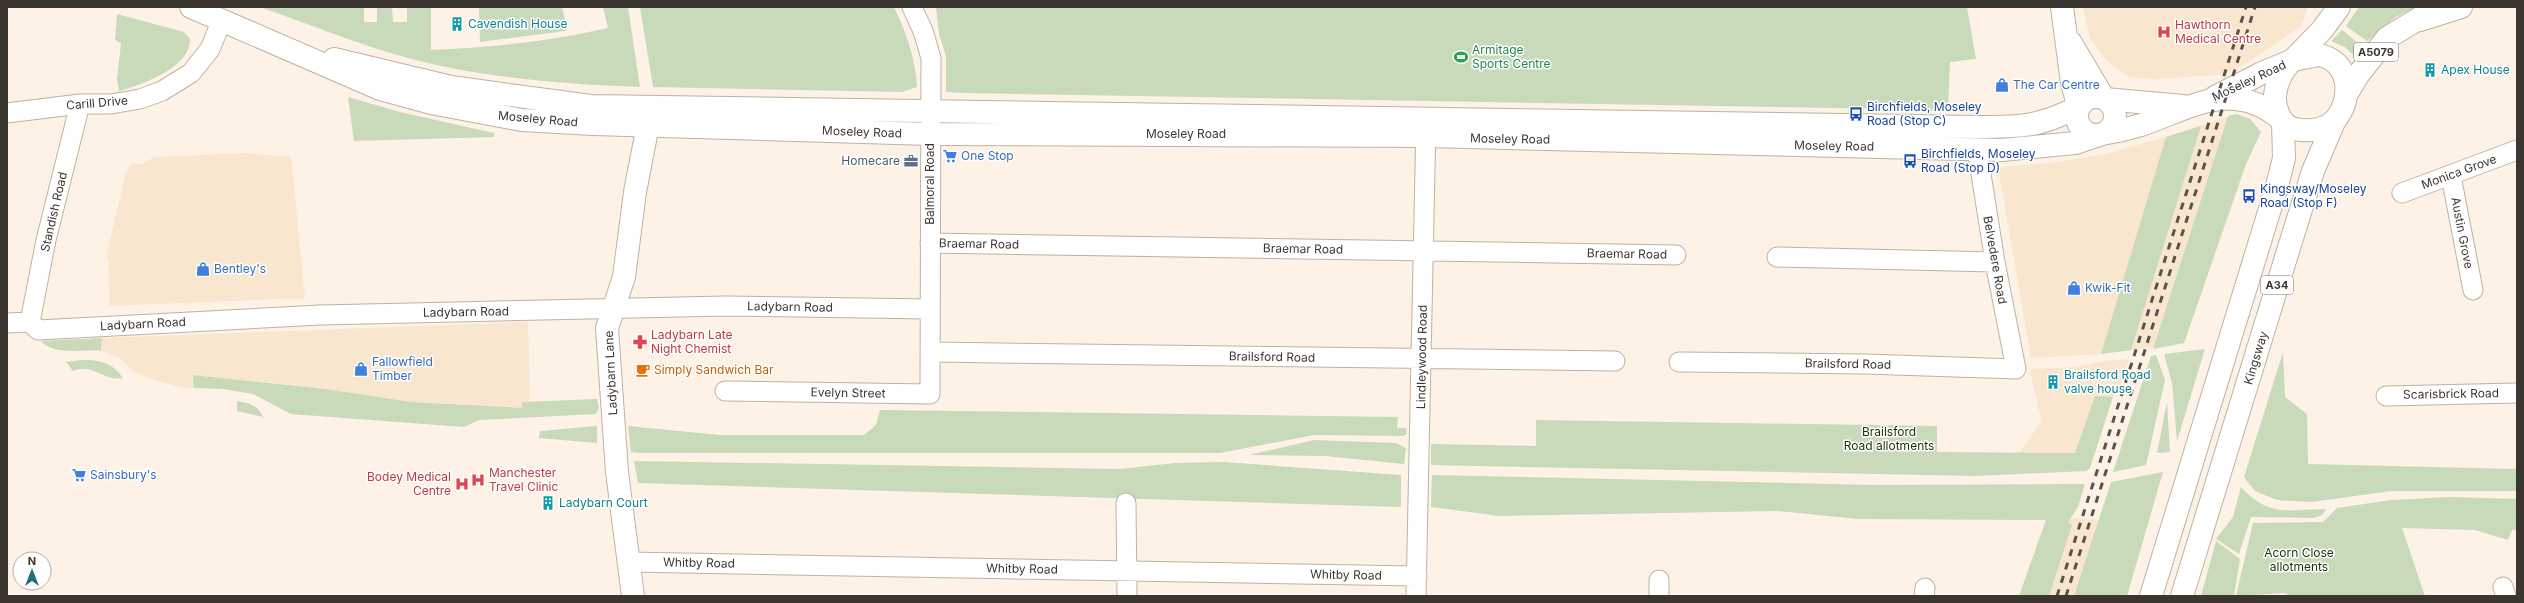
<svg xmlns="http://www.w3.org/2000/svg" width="2524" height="603" font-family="Inter,sans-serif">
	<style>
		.built { fill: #f9e6ce }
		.green { fill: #c8daba }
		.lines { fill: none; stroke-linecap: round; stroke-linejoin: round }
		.minor-casing { stroke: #bfb2a2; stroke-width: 21 }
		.tertiary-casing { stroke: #bfb2a2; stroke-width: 24 }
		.secondary-casing { stroke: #bfb2a2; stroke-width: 24 }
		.primary-casing { stroke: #bfb2a2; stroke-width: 24 }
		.trunk-casing { stroke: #bfb2a2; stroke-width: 24 }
		.minor { stroke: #fff; stroke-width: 19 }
		.tertiary { stroke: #fff; stroke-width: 22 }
		.secondary { stroke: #fff; stroke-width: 22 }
		.primary { stroke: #fff; stroke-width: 22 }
		.trunk { stroke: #fff; stroke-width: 22 }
		.rail { stroke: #5a534c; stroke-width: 3; stroke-dasharray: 7 7; stroke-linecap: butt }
		.labels { text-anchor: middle; stroke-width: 3; stroke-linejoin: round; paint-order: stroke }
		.shield { fill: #fff; stroke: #76726e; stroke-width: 1 }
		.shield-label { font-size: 11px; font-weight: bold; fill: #3c3630 }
		.culture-label { font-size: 12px; fill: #0d838f; stroke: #fff; text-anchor: start }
		.health-label { font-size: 12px; fill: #be3a42; stroke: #fff; text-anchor: start }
		.leisure-label { font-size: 12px; fill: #27864d; stroke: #fff; text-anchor: start }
		.street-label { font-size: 12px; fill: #3c3630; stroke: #fff }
		.shop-label { font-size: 12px; fill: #366cbe; stroke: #fff; text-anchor: start }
		.transit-label { font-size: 12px; fill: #164399; stroke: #fff; text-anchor: start }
		.service-label { font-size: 12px; fill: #4e5e75; stroke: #fff; text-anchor: end }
		.food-label { font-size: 12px; fill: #c56008; stroke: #fff; text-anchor: start }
		.park-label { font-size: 12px; fill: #1b3100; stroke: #fff }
	</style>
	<rect width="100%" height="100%" fill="#fdf2e5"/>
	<!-- built -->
	<path class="built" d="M2083 7H2308L2301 26 2244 65 2217 75 2153 79 2129 77 2109 63 2090 39Z
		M2236 114 2250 119 2261 132 2246 164 2184 343 2101 354 2031 358 1998 167 2058 162 2106 154 2166 137Z
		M247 153 291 157 305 298 110 306 108 258H106L126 171 132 163 142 164 154 157Z
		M528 322 530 402 522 408 412 402 325 389 193 375 194 388H185L150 379 135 372 119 358 101 351 102 338Z
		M2129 359 2118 391 2113 397H2095L2075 453H2019L2039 425 2041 418 2030 372 2032 369 2077 367 2098 362Z
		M2075 518 2101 520 2127 596H2019L2046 520Z"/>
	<!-- green -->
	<path class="green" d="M260 7H364V22H377V7H392L393 22H407V7H431V50C491 48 550 41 608 28L603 7H628L640 87C571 85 503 79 436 65 376 52 318 27 260 7Z
		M479 7H562L567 29 565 31 480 42Z
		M640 7H894C906 32 916 60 917 87L902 92 653 87Z
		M936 7H1967L1976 59 1950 62 1948 110 965 93 946 92V56L939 34Z
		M2359 7H2417L2396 17 2367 41 2346 26Z
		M117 14 184 32 190 39C191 68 141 85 119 91L117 80 121 43 115 40Z
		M2342 30 2363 47 2356 58 2345 47 2331 41Z
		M348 97 400 112 494 133V137L354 141Z
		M2236 114 2250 119 2261 132 2246 164 2184 343 2153 349 2228 116Z
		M2201 126 2131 350 2101 354 2166 137Z
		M102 338 101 351C83 349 54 356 41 341Z
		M2205 349 2177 441 2172 383 2164 354Z
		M2283 352 2285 397 2307 414 2308 464 2517 469V491H2391L2312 502 2277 500 2255 491 2244 477Z
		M2156 355 2165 380 2146 465 2113 472 2151 356Z
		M81 360C100 360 112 362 123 378 104 382 92 362 73 371L66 362Z
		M193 375 325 389 412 402 522 408V402L597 399 599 408 596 414 479 420 464 427 291 414 253 394 223 389 194 388Z
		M2095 396 2113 397 2090 468 2086 471 1975 476 1431 465V444L1536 446V420L1937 426V452L2075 453Z
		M237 401C249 403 258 405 263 417L237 411Z
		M2167 402 2170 452 2157 453Z
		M880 410 1398 417 1397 428H1406L1407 434 1403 436 1314 435 1220 453H642L631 452 628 426 719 435H864L876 425Z
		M597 426V443L539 438 540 431Z
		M1314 440 1396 443 1406 448 1404 464 1325 456 1249 455Z
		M634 461 1120 469 1175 463 1224 462 1401 475V507L638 483Z
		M2163 472 2127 596H2074L2111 482Z
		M1432 475 1875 485 2085 484 2078 507 2068 522 2072 525 2049 596H2019L2046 520 1858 519 1777 511 1500 516 1431 507Z
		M2241 487C2268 517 2288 510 2326 509L2322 515 2314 518 2251 517 2239 554 2216 539 2233 517Z
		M2450 497 2517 499V530H2512L2508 540 2475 530 2402 528 2425 596H2289L2285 593 2236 596 2253 523 2323 522 2337 508 2391 500Z
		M2216 541 2240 559 2234 596H2201Z"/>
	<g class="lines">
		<defs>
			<path id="minor" d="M7 113 80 104H111L140 99 162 91 191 73 210 49 222 20
				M2451 176 2473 290
				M2402 193 2517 150
				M930 243 1676 255
				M1777 257 1995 262
				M30 322 38 330 320 315 725 306 930 309
				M30 322 46 240 80 104
				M7 323 30 322
				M930 352 1615 361
				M1679 362 1865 364 2016 369 1995 262 1977 149
				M725 391 930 394 931 58 923 31 912 7
				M2386 396 2517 393
				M1126 503 1127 596
				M628 562 1417 576
				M2503 587 2506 596
				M1416 596 1426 122
				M1659 596V580
				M1924 596 1925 588"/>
			<path id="tertiary" d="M633 596 617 472 607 328 624 277 635 192 648 125 649 107"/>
			<path id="secondary" d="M191 7 380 89 431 103 522 120 593 124 930 134 1426 136 2002 150 2075 143 2099 135
				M2420 20 2461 7
				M334 59 451 87 591 106 1977 127C2021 127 2039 127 2078 107"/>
			<path id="primary" d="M2293 60 2322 30 2339 7
				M2346 95 2358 75 2387 38 2438 7"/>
			<path id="trunk" d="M2062 7 2072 83 2078 105
				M2071 43 2103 97
				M2319 55C2350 61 2354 98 2335 120 2324 132 2296 134 2284 123 2279 119 2276 108 2275 101 2274 87 2282 69 2293 60Z
				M2077 116a19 19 0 1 1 38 0a19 19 0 1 1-38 0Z
				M2215 97 2262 73 2291 61
				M2105 99 2183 106
				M2102 134C2115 132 2128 129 2141 125 2190 108 2234 78 2282 120
				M2151 596 2277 186 2284 158 2283 123
				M2182 596 2288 251 2313 171 2334 122"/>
		</defs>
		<!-- minor casing -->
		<use href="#minor" class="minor-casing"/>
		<!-- tertiary casing -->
		<use href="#tertiary" class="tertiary-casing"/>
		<!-- secondary casing -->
		<use href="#secondary" class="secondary-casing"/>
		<!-- primary casing -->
		<use href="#primary" class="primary-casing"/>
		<!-- trunk casing -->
		<use href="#trunk" class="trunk-casing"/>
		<!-- minor -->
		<use href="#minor" class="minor"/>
		<!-- tertiary -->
		<use href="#tertiary" class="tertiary"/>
		<!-- secondary -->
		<use href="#secondary" class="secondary"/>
		<!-- primary -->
		<use href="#primary" class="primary"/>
		<!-- trunk -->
		<use href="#trunk" class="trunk"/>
		<!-- rail -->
		<path class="rail" d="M2057 596 2246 7
			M2066 596 2255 7"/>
	</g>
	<!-- icons -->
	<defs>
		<symbol id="building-bare" viewBox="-9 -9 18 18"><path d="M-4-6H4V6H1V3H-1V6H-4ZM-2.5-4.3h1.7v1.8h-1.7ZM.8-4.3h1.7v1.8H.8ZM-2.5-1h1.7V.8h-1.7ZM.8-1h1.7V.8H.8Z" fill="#0f9aa8" stroke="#fff" stroke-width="2.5" paint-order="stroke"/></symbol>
		<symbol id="hospital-bare" viewBox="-9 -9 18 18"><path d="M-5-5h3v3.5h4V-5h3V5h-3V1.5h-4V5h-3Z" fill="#e0444e" stroke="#fff" stroke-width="2.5" paint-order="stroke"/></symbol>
		<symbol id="stadium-bare" viewBox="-9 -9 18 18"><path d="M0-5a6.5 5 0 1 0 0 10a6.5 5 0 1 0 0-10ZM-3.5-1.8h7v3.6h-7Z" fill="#2e9e5b" stroke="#fff" stroke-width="2.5" paint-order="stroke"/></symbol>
		<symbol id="shop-bare" viewBox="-9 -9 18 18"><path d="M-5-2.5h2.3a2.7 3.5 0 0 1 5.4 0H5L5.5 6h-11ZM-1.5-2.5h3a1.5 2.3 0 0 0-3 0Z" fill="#3f7fe0" stroke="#fff" stroke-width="2.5" paint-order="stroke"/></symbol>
		<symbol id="bus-bare" viewBox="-9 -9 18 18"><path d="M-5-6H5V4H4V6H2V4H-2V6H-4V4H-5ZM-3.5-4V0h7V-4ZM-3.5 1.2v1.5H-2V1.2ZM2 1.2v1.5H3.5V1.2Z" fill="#1a4fb4" stroke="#fff" stroke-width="2.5" paint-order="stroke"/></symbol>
		<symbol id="supermarket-bare" viewBox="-9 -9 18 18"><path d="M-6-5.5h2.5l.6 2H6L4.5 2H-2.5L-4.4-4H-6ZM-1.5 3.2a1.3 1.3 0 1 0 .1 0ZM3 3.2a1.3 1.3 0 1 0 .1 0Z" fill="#3f7fe0" stroke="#fff" stroke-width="2.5" paint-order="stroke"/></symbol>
		<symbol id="office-bare" viewBox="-9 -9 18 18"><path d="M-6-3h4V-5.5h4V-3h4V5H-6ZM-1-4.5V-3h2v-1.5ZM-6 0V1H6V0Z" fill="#5c6f8a" stroke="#fff" stroke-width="2.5" paint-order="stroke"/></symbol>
		<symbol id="pharmacy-bare" viewBox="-9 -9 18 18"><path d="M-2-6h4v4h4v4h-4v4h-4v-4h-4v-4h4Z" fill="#e0444e" stroke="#fff" stroke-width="2.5" paint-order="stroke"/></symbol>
		<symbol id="cafe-bare" viewBox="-9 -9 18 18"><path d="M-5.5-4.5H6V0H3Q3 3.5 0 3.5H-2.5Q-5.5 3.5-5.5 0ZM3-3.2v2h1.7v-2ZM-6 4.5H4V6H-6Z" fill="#e8710a" stroke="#fff" stroke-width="2.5" paint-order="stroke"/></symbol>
	</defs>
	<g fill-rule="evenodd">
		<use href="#building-bare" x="447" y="14" width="20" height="20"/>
		<use href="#hospital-bare" x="2154" y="22" width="20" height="20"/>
		<use href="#stadium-bare" x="1451" y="47" width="20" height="20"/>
		<use href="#building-bare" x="2420" y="60" width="20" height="20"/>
		<use href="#shop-bare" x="1992" y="75" width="20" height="20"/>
		<use href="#bus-bare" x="1846" y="104" width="20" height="20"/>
		<use href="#supermarket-bare" x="940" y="146" width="20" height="20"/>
		<use href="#office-bare" x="901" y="151" width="20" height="20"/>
		<use href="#bus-bare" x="1900" y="151" width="20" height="20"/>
		<use href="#bus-bare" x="2239" y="186" width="20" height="20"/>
		<use href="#shop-bare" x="193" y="259" width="20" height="20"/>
		<use href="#shop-bare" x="2064" y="278" width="20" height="20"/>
		<use href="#pharmacy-bare" x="630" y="332" width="20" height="20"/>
		<use href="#shop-bare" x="351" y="359" width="20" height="20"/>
		<use href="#cafe-bare" x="633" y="360" width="20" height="20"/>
		<use href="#building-bare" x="2043" y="372" width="20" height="20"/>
		<use href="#supermarket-bare" x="69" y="465" width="20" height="20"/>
		<use href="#hospital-bare" x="468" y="470" width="20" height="20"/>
		<use href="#hospital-bare" x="452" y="474" width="20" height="20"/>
		<use href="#building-bare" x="538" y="493" width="20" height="20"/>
	</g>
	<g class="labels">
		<!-- shield labels -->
		<g class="shield">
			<rect x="2354" y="43" width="44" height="18" rx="3"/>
			<rect x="2261" y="276" width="32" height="18" rx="3"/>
		</g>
		<g class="shield-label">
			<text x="2376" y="56">A5079</text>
			<text x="2277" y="289">A34</text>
		</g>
		<!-- culture labels -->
		<g class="culture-label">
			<text x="468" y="28">Cavendish House</text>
			<text x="2441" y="74">Apex House</text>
			<text x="2064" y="379">Brailsford Road<tspan x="2064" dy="14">valve house</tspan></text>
			<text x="559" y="507">Ladybarn Court</text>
		</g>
		<!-- health labels -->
		<g class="health-label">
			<text x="2175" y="29">Hawthorn<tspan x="2175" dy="14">Medical Centre</tspan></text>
			<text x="651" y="339">Ladybarn Late<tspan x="651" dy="14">Night Chemist</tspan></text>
			<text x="489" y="477">Manchester<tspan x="489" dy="14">Travel Clinic</tspan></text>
			<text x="451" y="481" text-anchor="end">Bodey Medical<tspan x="451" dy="14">Centre</tspan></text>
		</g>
		<!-- leisure labels -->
		<g class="leisure-label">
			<text x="1472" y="54">Armitage<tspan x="1472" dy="14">Sports Centre</tspan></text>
		</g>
		<!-- street labels -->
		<g class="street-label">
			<text transform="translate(2249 81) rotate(-25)" y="4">Moseley Road</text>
			<text transform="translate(97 103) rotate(-5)" y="4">Carill Drive</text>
			<text transform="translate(538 119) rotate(5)" y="4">Moseley Road</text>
			<text transform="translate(862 132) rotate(2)" y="4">Moseley Road</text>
			<text x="1186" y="138">Moseley Road</text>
			<text transform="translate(1510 139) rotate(1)" y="4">Moseley Road</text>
			<text transform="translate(1834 146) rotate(1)" y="4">Moseley Road</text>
			<text transform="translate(2459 172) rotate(-20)" y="4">Monica Grove</text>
			<text transform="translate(930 184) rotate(-90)" y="4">Balmoral Road</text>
			<text transform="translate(54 212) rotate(-77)" y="4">Standish Road</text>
			<text transform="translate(2462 233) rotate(79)" y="4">Austin Grove</text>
			<text transform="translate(979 244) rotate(1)" y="4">Braemar Road</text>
			<text transform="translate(1303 249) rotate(1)" y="4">Braemar Road</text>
			<text transform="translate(1627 254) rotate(1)" y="4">Braemar Road</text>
			<text transform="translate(1995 260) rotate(80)" y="4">Belvedere Road</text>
			<text transform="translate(790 307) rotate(1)" y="4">Ladybarn Road</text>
			<text transform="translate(466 312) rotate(-1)" y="4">Ladybarn Road</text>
			<text transform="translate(143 324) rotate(-3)" y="4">Ladybarn Road</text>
			<text transform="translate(1272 357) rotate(1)" y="4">Brailsford Road</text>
			<text transform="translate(1422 357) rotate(-89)" y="4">Lindleywood Road</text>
			<text transform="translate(2256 358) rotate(-73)" y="4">Kingsway</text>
			<text transform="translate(1848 364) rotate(1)" y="4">Brailsford Road</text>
			<text transform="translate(611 373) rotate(-93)" y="4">Ladybarn Lane</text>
			<text transform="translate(848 393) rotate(1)" y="4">Evelyn Street</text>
			<text transform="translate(2451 394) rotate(-1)" y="4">Scarisbrick Road</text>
			<text transform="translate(699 563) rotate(1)" y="4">Whitby Road</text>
			<text transform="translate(1022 569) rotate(1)" y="4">Whitby Road</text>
			<text transform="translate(1346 575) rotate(1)" y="4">Whitby Road</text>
		</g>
		<!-- shop labels -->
		<g class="shop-label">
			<text x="2013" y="89">The Car Centre</text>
			<text x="961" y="160">One Stop</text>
			<text x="214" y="273">Bentley's</text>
			<text x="2085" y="292">Kwik-Fit</text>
			<text x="372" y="366">Fallowfield<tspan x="372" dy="14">Timber</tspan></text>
			<text x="90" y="479">Sainsbury's</text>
		</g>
		<!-- transit labels -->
		<g class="transit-label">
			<text x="1867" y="111">Birchfields, Moseley<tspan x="1867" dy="14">Road (Stop C)</tspan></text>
			<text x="1921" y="158">Birchfields, Moseley<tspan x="1921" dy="14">Road (Stop D)</tspan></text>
			<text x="2260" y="193">Kingsway/Moseley<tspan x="2260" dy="14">Road (Stop F)</tspan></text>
		</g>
		<!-- service labels -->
		<g class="service-label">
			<text x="900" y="165">Homecare</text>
		</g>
		<!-- food labels -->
		<g class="food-label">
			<text x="654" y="374">Simply Sandwich Bar</text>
		</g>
		<!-- park labels -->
		<g class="park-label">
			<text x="1889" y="436">Brailsford<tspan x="1889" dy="14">Road allotments</tspan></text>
			<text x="2299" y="557">Acorn Close<tspan x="2299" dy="14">allotments</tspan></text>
		</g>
	</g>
	<!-- border -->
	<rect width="2524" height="603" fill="none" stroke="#3c3630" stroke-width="16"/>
	<!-- north arrow -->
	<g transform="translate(32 571)"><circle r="19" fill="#ffffff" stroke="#b1afac"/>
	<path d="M0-3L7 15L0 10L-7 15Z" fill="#236d76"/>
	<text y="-6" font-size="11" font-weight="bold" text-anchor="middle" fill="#3c3630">N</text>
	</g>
</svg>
